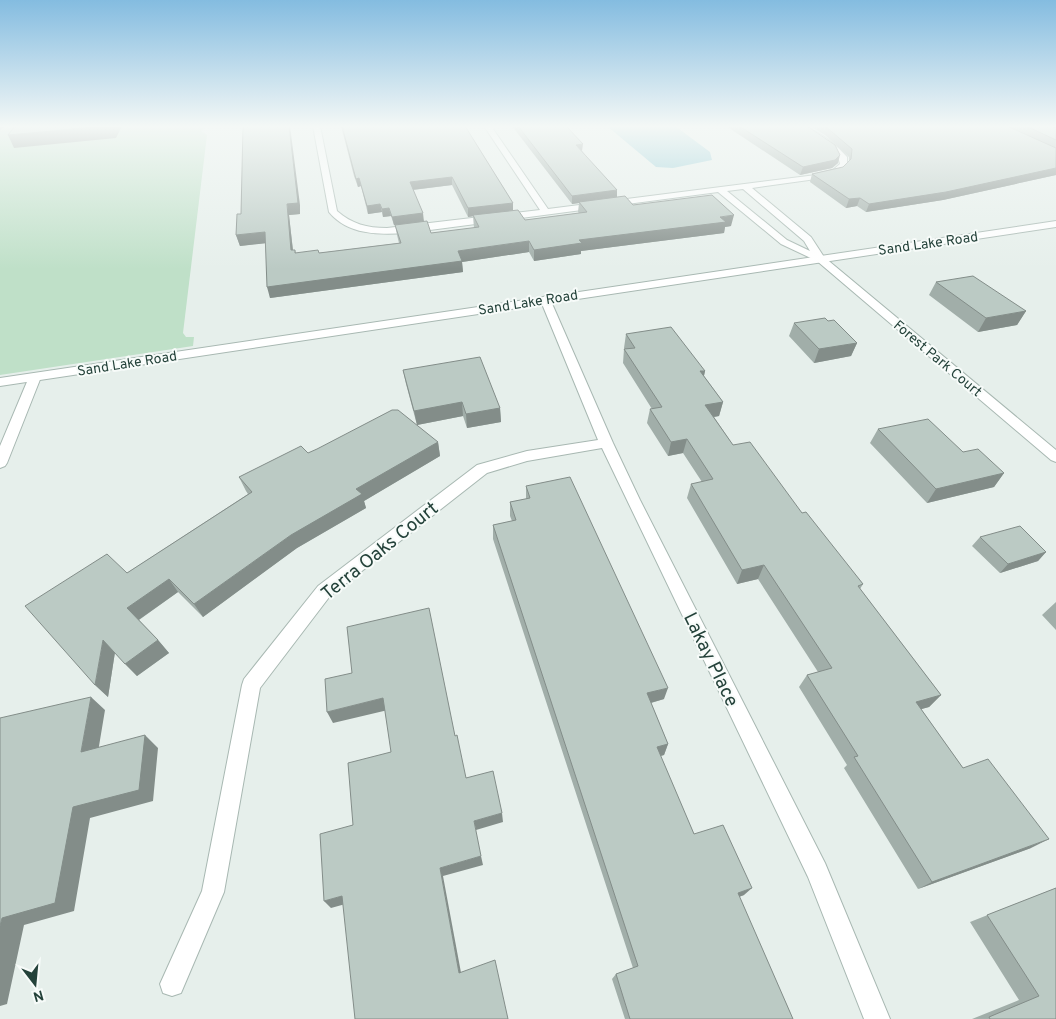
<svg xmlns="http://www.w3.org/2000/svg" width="1056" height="1019" font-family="Overpass,sans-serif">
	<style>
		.green { fill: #bfe0c8 }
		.water { fill: #8ec9d4 }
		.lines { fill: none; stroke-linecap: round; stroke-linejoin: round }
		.minor-casing { stroke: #a8b8b2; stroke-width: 2 }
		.tertiary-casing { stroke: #a8b8b2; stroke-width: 2 }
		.minor { fill: #fff; fill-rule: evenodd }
		.tertiary { fill: #fff; fill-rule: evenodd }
		.wall { fill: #a1aea9; fill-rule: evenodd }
		.shaded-wall { fill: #838d89 }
		.building { fill: #bbcac4; stroke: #838d89 }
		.labels { text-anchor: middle; stroke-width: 4; stroke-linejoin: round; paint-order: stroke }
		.far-street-label { font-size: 14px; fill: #24423a; stroke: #f7fbf9 }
		.near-street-label { font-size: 19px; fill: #24423a; stroke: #f7fbf9 }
	</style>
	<rect width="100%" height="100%" fill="#e6efeb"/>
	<!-- green -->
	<path class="green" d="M0 126H208L201 131 207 135 183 333 186 337H194L193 346 0 375Z"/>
	<!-- water -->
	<path class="water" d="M607 126H675L710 152 712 160 673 168 656 167Z"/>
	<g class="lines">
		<defs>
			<path id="minor" d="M313 126H320L337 211C352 224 367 228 387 228L540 210 484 126H491L548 209 816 175 833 170 840 164C838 146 809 137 797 126 813 126 836 144 847 157V166L839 174 816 179 752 188 811 237 824 257 1056 450V462L1051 460 817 261 781 244 718 192 407 233C379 235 348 235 329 212ZM743 189 804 241 810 251 787 240 727 191Z
				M545 296 550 299 613 443 640 500 825 863 890 1019H864L808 877 602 448 527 461 487 473 330 596 260 688 224 892 181 993 172 996 163 993 160 984 202 891 242 685 244 679 318 586 477 465 527 451 598 440 540 299Z
				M35 373 41 377 7 463 5 466 0 468V446L29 377Z"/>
			<path id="tertiary" d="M1056 221V227L0 386V378Z"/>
		</defs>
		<!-- minor casing -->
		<use href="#minor" class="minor-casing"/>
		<!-- tertiary casing -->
		<use href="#tertiary" class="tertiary-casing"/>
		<!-- minor -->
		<use href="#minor" class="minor"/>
		<!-- tertiary -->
		<use href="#tertiary" class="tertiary"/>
	</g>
	<!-- wall -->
	<path class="wall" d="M341 126H465L513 203V210L525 220 579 213 578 212 579 203 572 204 512 126H566L582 151 617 197 633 205 731 226 725 227 724 233 581 251V254L534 261 529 252 462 262 463 272 270 298 265 243 240 246 236 235 300 205V214L289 215 293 250H295L296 253H319L399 243 397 235 395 225H394L391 216 383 217 382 212 368 214 361 186 358 187 354 176ZM452 185 468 217 473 216 474 228 431 233 424 222 413 190Z
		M726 126H1052L1056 128V175L943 200 866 212 857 206 846 208 810 182 812 174 843 167 849 162V157L825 135 811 127H808L838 163 832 168 800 175Z
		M936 282 1026 311 1017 325 978 332 929 295Z
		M828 321 857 343 851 356 814 363 789 336 794 323Z
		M626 334 705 371 704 376 723 402 719 416 714 417 733 445 802 513 863 584 860 589 941 695 929 707 921 709 963 768 1031 848 918 889 844 768 847 765 799 687 807 675 818 672 758 579 737 584 687 498 691 484 702 482 683 453 668 456 647 423 650 409H652L623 363 624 349H625L624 348Z
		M403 370 500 408 501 422 467 428 463 416 417 425 406 384Z
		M878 429 963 452 1004 473 994 487 927 503 870 443Z
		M438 442 440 456 364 501 366 508 297 548 203 617 178 592 139 620 158 640 169 653 137 676 115 652 108 697 95 685 127 573 248 494 246 491 239 477 308 453Z
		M526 486 664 699 651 703 668 744 664 755 660 756 694 834 744 895 739 897 793 1019H625L612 979 616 974 633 968 493 539V525L512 521 510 516V502L526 499Z
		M980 537 1046 552 1038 561 1000 573 972 546Z
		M1056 602V630L1042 615Z
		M1056 888V1019H972L1019 1000 970 922Z"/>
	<!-- shaded-wall -->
	<path class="shaded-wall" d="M0 126H6L0 130Z
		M106 126H122L116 138 14 148 8 135Z
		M289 126H290L300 205V214L289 215 294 261 291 250 287 204Z
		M583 144 582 151 576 145Z
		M840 155 838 163 832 168 800 175 803 167Z
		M1056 166V175L943 200 866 212 869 204Z
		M452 177V185L411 190 410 182Z
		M359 178 361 186 358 187 356 179Z
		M617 190V198L579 202V203L572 204V196Z
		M860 198 857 206 846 208 849 199Z
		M513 203V211L468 217V208Z
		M380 204 382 212 368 214 367 206Z
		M389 208 391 216 383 217 382 209Z
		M423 213 424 222 394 225 392 217Z
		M734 215 731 226 725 227 724 233 581 251V254L534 261V250L579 240Z
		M265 232 268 243 240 246 236 235Z
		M529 241V252L462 262 463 272 270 298 267 287 458 251Z
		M1026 311 1017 325 978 332 986 318Z
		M857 343 851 356 814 363 819 349Z
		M700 371H705L702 384Z
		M462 402 463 416 417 425 414 411Z
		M723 402 719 416 701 419 705 405Z
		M500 408 501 422 467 428 466 414Z
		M687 439 683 453 668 456 671 442Z
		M438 442 440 456 364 501 366 508 297 548 203 617 194 604 356 489Z
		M1004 473 994 487 927 503 936 489Z
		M1046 552 1038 561 1000 573 1008 564Z
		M764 565 758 579 737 584 742 570Z
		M169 579 178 592 137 621 127 608Z
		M103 640 115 652 108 697 95 685Z
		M158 640 169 653 137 676 125 664Z
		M668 688 664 699 643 705 647 693Z
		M941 695 929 707 904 714 916 702Z
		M91 697 105 710 96 764 81 752Z
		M383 698 388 710 333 723 327 712Z
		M145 735 158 748 153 801 90 818 74 911 24 925 7 1004 0 1006V926L2 918 73 807Z
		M668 744 664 755 653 758 657 747Z
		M502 813 503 822 476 830 474 821Z
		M1049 839 1031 848 918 889 932 882Z
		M481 856 483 865 443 876 462 978 459 973 440 868Z
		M752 888 744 895 730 900 738 893Z
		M342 896 349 903 331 908 324 901Z"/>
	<!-- building -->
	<path class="building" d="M15 126H106L8 135Z
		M243 126H289L297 194 298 203 287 204 291 250H295V253L318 250 319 253 401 243 395 225 427 221 431 233 479 227 473 215 518 210 525 220 587 212 579 202 625 196 633 205 712 195 734 215 720 217 726 222 579 240 582 243 534 250 529 241 458 251 462 261 267 287 265 232 236 235 237 214H241Z
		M342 126H465L513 203 468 208 452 177 410 182 423 213 392 217 389 208 382 209 380 204 367 206 359 178 356 179 353 168Z
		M518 126H566L583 144 576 145 617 190 572 196Z
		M739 126H807L835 145 840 155 835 160 803 167Z
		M825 126H1007L1056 148V168L946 192 869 204 860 198 849 199 812 174 843 167 851 159 852 149Z
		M1026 126H1052L1056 128V140Z
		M973 276 1026 311 986 318 936 282Z
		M825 318 828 321 834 320 857 343 819 349 794 323Z
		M671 327 705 371H700L723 402 705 405 733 445 750 442 802 513 806 512 863 584 858 586 941 695 916 702 963 768 988 759 1049 839 932 882 854 757 858 756 807 675 832 668 764 565 742 570 691 484 713 479 687 439 671 442 650 409 662 407 624 349 635 348 626 334Z
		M480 357 500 408 466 414 462 402 414 411 403 370Z
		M392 410H398L438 442 356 489 362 494 291 535 194 604 169 579 127 608 158 640 125 664 103 640 95 685 25 606 107 554 127 573 252 492 239 477 301 446 308 453 317 449Z
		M928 419 963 452 978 449 1004 473 936 489 878 429Z
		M570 477 668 688 647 693 668 744 657 747 694 834 723 825 752 888 738 893 793 1019H630L616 974 638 966 493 525 516 520 510 502 530 498 526 486Z
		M1020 526 1046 552 1008 564 980 537Z
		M429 608 455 736 457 735 466 778 493 771 502 813 474 821 481 856 440 868 459 973 495 960 508 1019H355L342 896 324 901 320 834 353 825 348 763 391 752 383 698 327 712 325 679 352 673 347 627Z
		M91 697 81 752 145 735 139 790 73 807 55 903 2 918 0 926V718Z
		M1056 888V1019H990L989 1017 1039 996 987 915Z"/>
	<!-- sky -->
	<linearGradient id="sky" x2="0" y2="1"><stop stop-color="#84bce0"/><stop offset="0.47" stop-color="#f4f8f6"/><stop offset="1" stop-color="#f4f8f6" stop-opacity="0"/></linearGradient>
	<rect width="1056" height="269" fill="url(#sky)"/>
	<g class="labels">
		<!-- far-street labels -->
		<g class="far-street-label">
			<text transform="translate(928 243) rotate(-8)" y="5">Sand Lake Road</text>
			<text transform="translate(528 302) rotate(-9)" y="5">Sand Lake Road</text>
			<text transform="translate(938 358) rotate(40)" y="5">Forest Park Court</text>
			<text transform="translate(127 363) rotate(-9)" y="5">Sand Lake Road</text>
		</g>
		<!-- near-street labels -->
		<g class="near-street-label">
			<text transform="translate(379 550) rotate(-39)" y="7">Terra Oaks Court</text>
			<text transform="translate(712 659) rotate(64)" y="7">Lakay Place</text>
		</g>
	</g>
	<!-- north arrow -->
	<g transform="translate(35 984) rotate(164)" stroke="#f7fbf9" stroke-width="4" paint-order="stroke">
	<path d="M0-4L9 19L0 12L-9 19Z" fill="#24423a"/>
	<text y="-8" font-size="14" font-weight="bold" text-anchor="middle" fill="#24423a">N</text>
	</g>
</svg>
